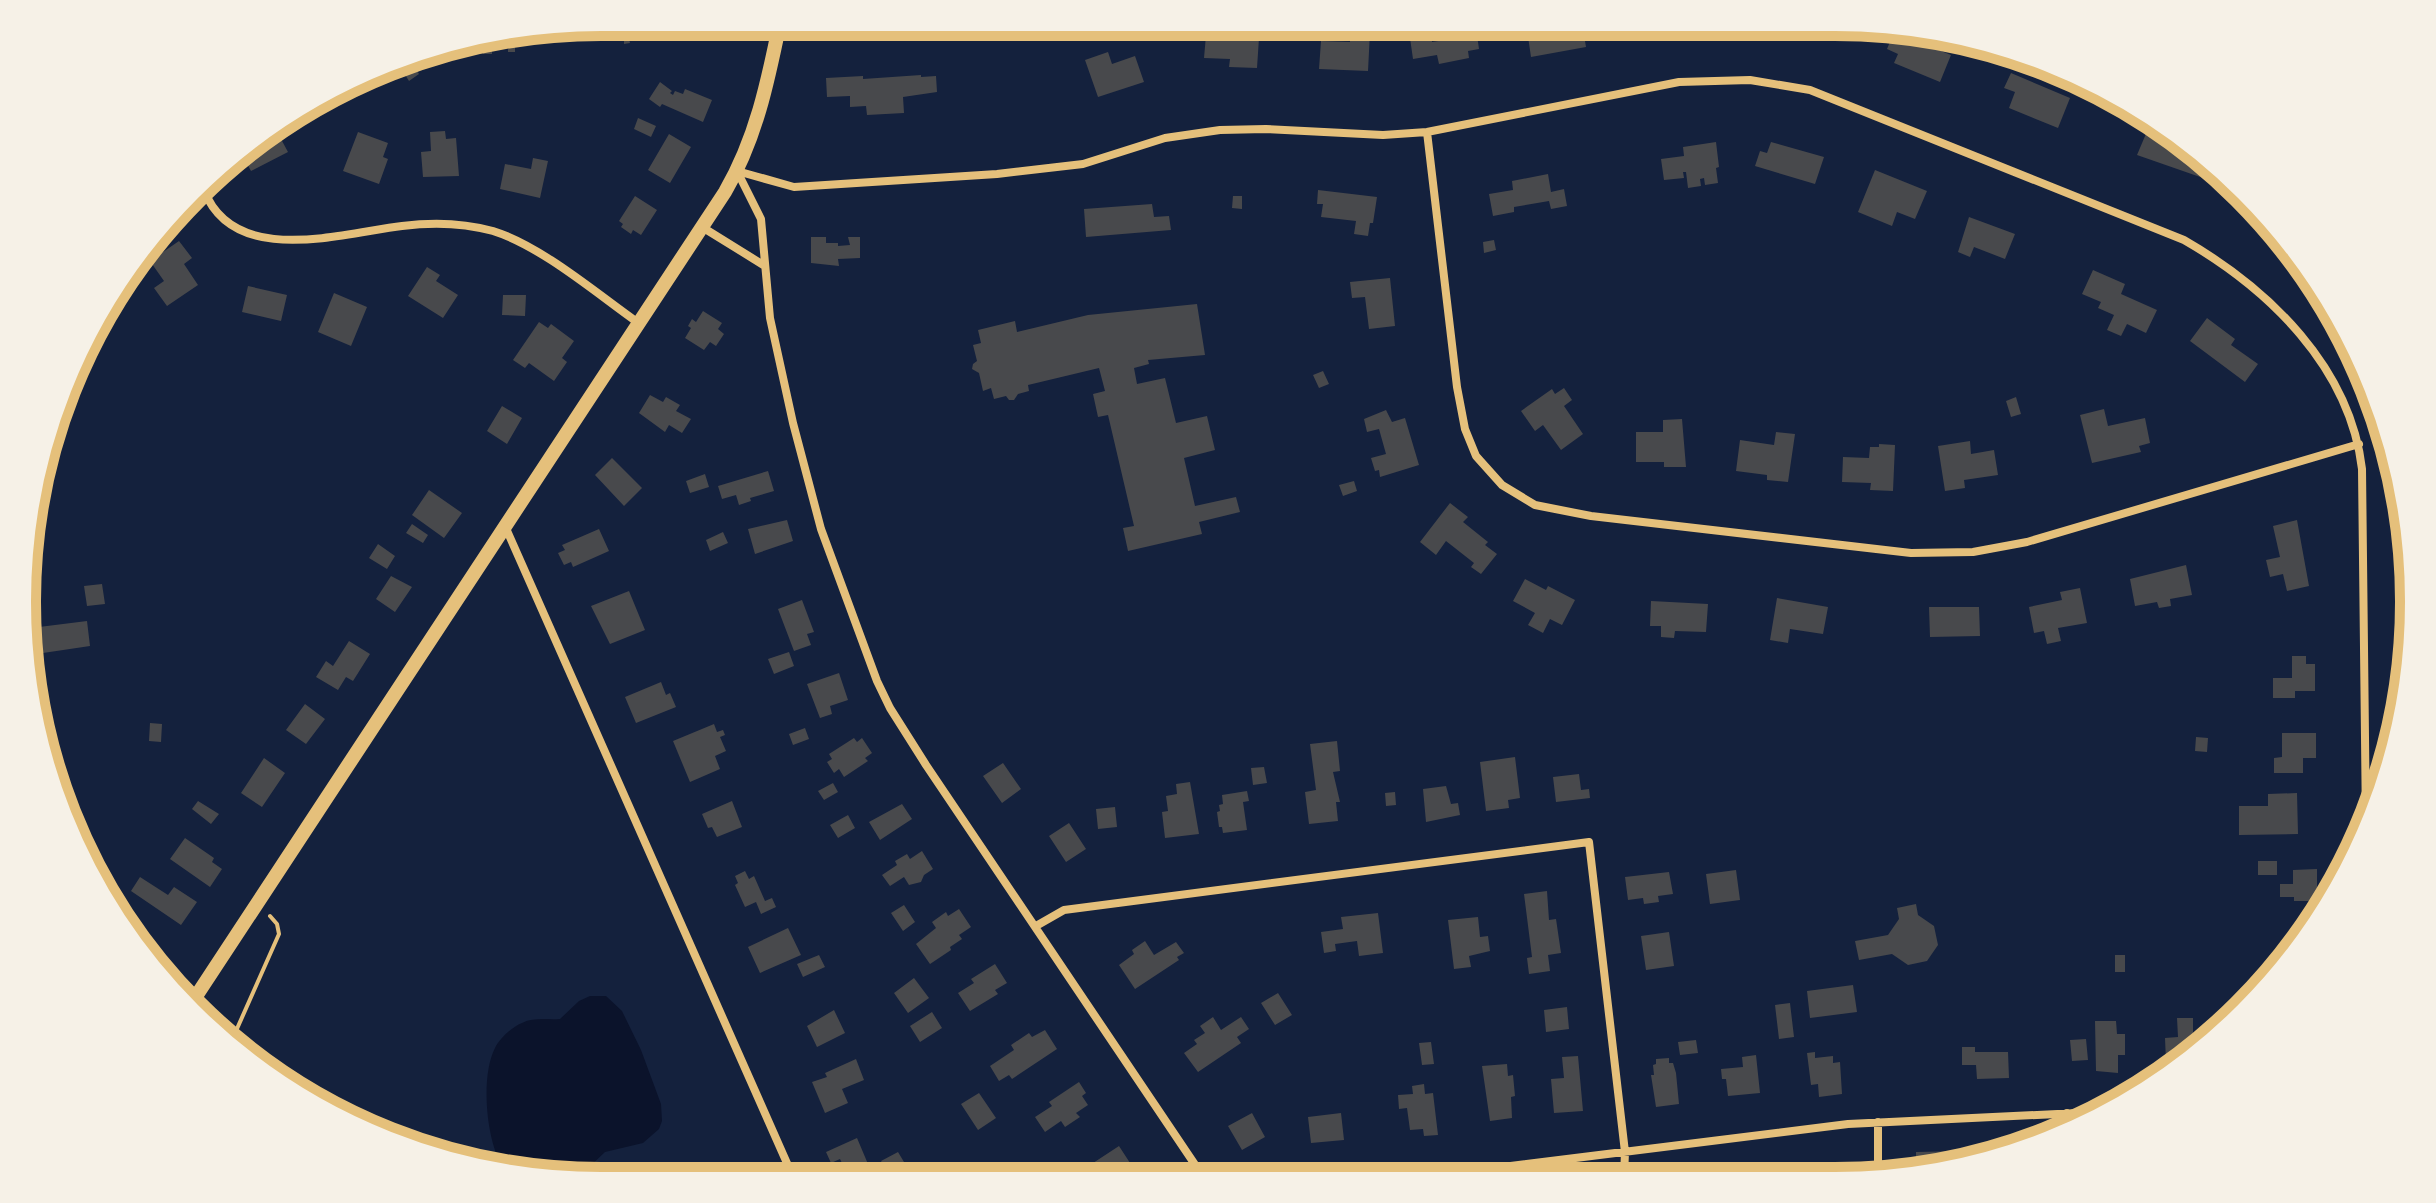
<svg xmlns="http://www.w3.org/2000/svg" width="2436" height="1203" font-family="'Archivo Narrow',sans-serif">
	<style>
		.water { fill: #0b132b }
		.building { fill: #48494c }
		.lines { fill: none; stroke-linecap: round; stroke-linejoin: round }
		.path { stroke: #e5c07b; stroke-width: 4 }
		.minor { stroke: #e5c07b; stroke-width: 8 }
		.tertiary { stroke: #e5c07b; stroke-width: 14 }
		.rim { fill: none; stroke: #e5c07b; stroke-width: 10 }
	</style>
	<rect width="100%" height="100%" fill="#14213d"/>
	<!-- water -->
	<path class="water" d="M590 996H606L622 1011 641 1050 661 1104 662 1121 659 1129 643 1143 605 1152 583 1173 569 1180 505 1170C486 1145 480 1077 495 1048 500 1038 512 1027 522 1023 534 1017 547 1020 560 1019L579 1001Z"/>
	<!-- building -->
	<path class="building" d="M641 22 642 37 629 39 630 43 624 44V39L604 41 603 33H596L595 23Z
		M843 22H882L879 32Z
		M1215 23H1260L1257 68 1229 67 1230 59 1204 58 1206 35H1215Z
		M1526 23H1600L1603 39 1585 41 1586 47 1531 57Z
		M1770 23H1837L1833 41 1769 27Z
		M1350 31 1370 32 1368 71 1319 69 1321 41 1350 42Z
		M1894 32 1951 55 1940 82 1894 63 1898 54 1887 49Z
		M1431 34 1432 42 1477 35 1479 49 1468 51 1469 58 1439 64 1437 55 1413 59 1410 38Z
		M515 36V52H508V48H492V54H483V42Z
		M1108 52 1112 64 1135 56 1144 82 1098 97 1085 60Z
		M414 66 419 74 409 81 404 73Z
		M2011 73 2070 98 2058 128 2009 108 2015 92 2004 88Z
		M921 75V77L936 76 937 92 903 97 904 113 867 115 866 106 850 107V96L827 97 826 78 863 76V79Z
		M660 82 672 91 670 93 673 95 675 91 683 94 685 89 712 100 703 122 662 104 660 107 649 99Z
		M638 118 656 126 651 137 634 129Z
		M275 128 288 152 251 171 240 151 248 142Z
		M2148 129 2181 143 2183 139 2187 141 2209 162 2203 178 2137 155Z
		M445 131 446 139 456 138 459 176 423 177 421 152 431 151 430 132Z
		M358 132 388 143 383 157 388 159 379 184 343 171Z
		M669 134 691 147 670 183 648 170Z
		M1716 142 1719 167 1716 168 1718 183 1705 185 1704 178 1700 179 1701 186 1688 188 1686 172H1683L1684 178 1664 180 1661 159 1684 156 1683 147Z
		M1771 142 1824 157 1815 184 1755 166 1760 151 1767 153Z
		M533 158 548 161 540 198 500 189 505 164 531 169Z
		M1875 170 1927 191 1915 219 1897 212 1892 226 1858 212Z
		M1548 174 1551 192 1564 189 1567 206 1551 209 1549 201 1514 207V212L1493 216 1489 194 1513 190 1512 181Z
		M1318 190 1377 197 1373 223H1370L1368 236 1354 234 1356 221 1321 217 1323 204H1317Z
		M2239 190 2270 219 2273 224 2233 199Z
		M635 196 657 210 641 235 633 230 631 234 621 227 623 224 619 221Z
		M1233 196H1242V209L1232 208Z
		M1152 204 1154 217 1169 216 1171 230 1086 237 1084 209Z
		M1969 217 2015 234 2005 259 1974 247 1970 257 1958 252Z
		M811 237H826V243H838V246L850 245 848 237H860V258L838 259 839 266 811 263Z
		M1494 240 1496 250 1484 253 1483 242Z
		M179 241 192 258 184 264 198 285 167 306 154 288 164 281 150 261Z
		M427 267 440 275 436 281 458 295 443 318 408 296Z
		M2093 270 2125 284 2121 294 2157 310 2146 333 2127 324 2121 336 2107 330 2114 315 2098 308 2101 302 2082 294Z
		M1390 278 1395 326 1369 329 1365 297 1352 298 1350 282Z
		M248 286 287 295 281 321 242 312Z
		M334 293 367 307 351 346 318 332Z
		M503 295H526L525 316 502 315Z
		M1197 304 1205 355 1148 360 1149 364 1134 368 1137 384 1165 378 1176 423 1207 416 1215 450 1184 458 1195 506 1236 497 1240 512 1199 522 1202 534 1128 551 1123 528 1134 526 1108 415 1098 417 1093 394 1105 391 1099 368 1028 385 1029 391 1018 394 1014 400H1009L1006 396 994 399 991 388 983 391 979 373 972 369 973 364 977 361 973 345 981 343 978 330 1015 321 1017 332 1088 315Z
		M703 311 722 323 718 329 724 334 716 346 710 342 704 350 685 338 691 328 688 326 692 319 696 322Z
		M2207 318 2235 339 2231 345 2258 364 2245 382 2190 341Z
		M539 322 548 328 551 324 574 341 562 358 567 362 554 381 529 363 525 368 513 360Z
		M1323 371 1329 384 1319 388 1313 375Z
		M1564 388 1572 400 1564 406 1583 434 1561 450 1543 425 1535 431 1521 411 1552 389 1555 394Z
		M650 395 663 402 666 397 680 405 676 411 691 419 682 433 669 425 665 432 639 413Z
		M2016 397 2021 414 2011 417 2006 401Z
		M502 406 522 418 507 444 487 431Z
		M2104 409 2108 426 2145 418 2150 443 2139 446 2141 452 2092 463 2080 415Z
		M1386 410 1392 422 1405 418 1419 465 1380 477 1379 470 1375 471 1371 458 1386 454 1379 429 1367 432 1364 419Z
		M1682 419 1686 467H1664V462H1636V432H1663V420Z
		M1776 432 1795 434 1788 482 1767 480V475L1736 471 1740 440 1774 445Z
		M1970 441 1971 454 1994 450 1998 475 1964 480 1965 488 1945 491 1938 446Z
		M1879 444 1895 445 1893 491 1870 490 1871 483 1842 482 1843 457 1869 458 1870 447H1879Z
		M612 458 642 488 624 506 595 475Z
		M768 471 774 491 750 498 751 501 739 505 736 495 722 499 718 486Z
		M705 474 709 487 690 493 686 481Z
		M1354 481 1357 491 1343 496 1339 485Z
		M429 490 462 513 444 538 412 515Z
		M1450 503 1468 517 1463 522 1488 542 1485 545 1497 554 1481 574 1471 567 1474 563 1446 541 1436 555 1420 542Z
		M787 520 793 541 755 554 748 529Z
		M2297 520 2309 586 2287 591 2283 574 2270 577 2266 560 2280 557 2273 526Z
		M412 524 428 535 423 543 406 533Z
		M599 529 609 551 573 567 571 562 564 565 558 553 565 550 562 545Z
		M723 532 728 543 710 551 706 540Z
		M378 544 395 556 387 569 369 558Z
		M2186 565 2192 595 2170 599 2171 606 2159 608 2157 602 2135 606 2130 579Z
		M391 576 412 587 395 612 376 599Z
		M1525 579 1546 590 1548 586 1575 600 1562 625 1550 619 1543 633 1528 625 1535 613 1513 601Z
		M102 584 105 604 87 606 84 586Z
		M2080 588 2087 623 2058 628 2061 641 2047 644 2044 631 2034 633 2029 607 2062 600 2060 592Z
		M629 591 645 630 610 644 591 606Z
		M37 594 40 619 29 621 30 595Z
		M1777 598 1828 607 1823 634 1790 629 1788 643 1770 640Z
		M802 600 814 632 807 634 811 645 794 651 778 609Z
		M1651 601 1708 604 1706 632 1675 631 1674 638 1661 637V626H1650Z
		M1929 607H1979L1980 636 1930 637Z
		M87 621 90 646 43 653 39 627Z
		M2407 634H2413L2409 663H2407Z
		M349 641 370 654 353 681 346 677 338 690 316 677 326 661 333 666Z
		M789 652 794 666 774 674 768 659Z
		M2292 656H2306V664H2315V691H2295V698H2273V678H2292Z
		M839 673 848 700 830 706 832 714 820 718 807 684Z
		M661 682 666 695 670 693 676 707 636 723 625 697Z
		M305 704 325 719 306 744 286 730Z
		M150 723 162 724 161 742 149 741Z
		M714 724 717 732 723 730 725 735 720 737 726 751 715 756 720 769 690 782 673 741Z
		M805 728 809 739 793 745 789 734Z
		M2282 733H2316V758H2303V773H2274V758L2282 757Z
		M2196 737 2208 738 2207 752 2195 751Z
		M854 738 857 742 862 738 872 753 865 758 868 761 844 777 839 769 834 773 827 762 832 759 829 754Z
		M1337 741 1340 771 1333 772 1340 802H1336L1338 821 1309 824 1305 792 1316 790 1310 744Z
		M1515 757 1520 798 1508 800 1509 808 1486 811 1480 762Z
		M264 758 285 773 262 807 241 793Z
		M1003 763 1021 789 1002 803 983 776Z
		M1264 767 1267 783 1253 785 1251 768Z
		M1579 774 1581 790 1589 789 1590 798 1556 802 1553 777Z
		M1190 782 1199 834 1165 838 1162 812 1168 811 1166 796 1177 794 1176 784Z
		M833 783 838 792 824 800 818 791Z
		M1446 786 1451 804 1458 803 1460 815 1426 822 1423 789Z
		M1247 791 1249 801 1243 802 1247 830 1223 833 1222 827H1219L1217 812 1220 811 1219 805 1223 804 1222 795Z
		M1395 792 1396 805 1386 806 1385 793Z
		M2297 793 2298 834 2239 835V806H2268V794Z
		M198 801 219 814 211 824 192 809Z
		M732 801 742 827 717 837 712 827 708 828 702 814Z
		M902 804 912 819 880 840 869 822Z
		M1115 807 1117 827 1098 829 1096 809Z
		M848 815 855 828 838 838 830 825Z
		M1069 823 1086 849 1066 862 1049 836Z
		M185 838 214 858 212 862 222 869 210 887 170 859Z
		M922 851 933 869 924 875 921 882 909 885 904 877 890 886 882 875 897 865 895 861 907 854 910 859Z
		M2258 861H2277V875H2258Z
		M2317 869V901H2294V897H2280V884H2293V870Z
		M1736 870 1740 900 1710 904 1706 874Z
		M745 871 749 879 754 876 765 901 772 898 776 907 761 914 756 902 745 907 735 885 738 883 735 876Z
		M1669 872 1673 894 1658 896 1659 902 1644 904 1643 898 1628 900 1625 877Z
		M140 877 168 895 174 887 197 902 181 925 131 891Z
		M1547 891 1549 920 1556 919 1561 953 1548 955 1550 971 1529 974 1527 958 1532 957 1524 894Z
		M1916 904 1918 915 1934 926 1938 945 1927 961 1908 965 1892 954 1859 960 1855 941 1888 935 1899 919 1897 908Z
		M904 905 915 922 903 931 891 913Z
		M959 909 971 927 959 935 962 939 950 947 951 950 930 964 916 944 936 928 932 922 946 912 948 916Z
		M1378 913 1383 953 1359 956 1357 941 1335 944 1336 951 1324 953 1321 932 1343 929 1341 917Z
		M1478 917 1480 937 1488 936 1490 951 1469 956 1471 967 1454 969 1448 920Z
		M788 928 801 955 760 973 748 947Z
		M1669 932 1674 966 1646 970 1641 936Z
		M2294 933H2304L2281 967V944H2294Z
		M1145 941 1154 955 1176 942 1184 953 1177 957 1179 960 1135 989 1119 965 1134 954 1132 950Z
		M819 955 825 967 803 977 797 964Z
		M2115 955H2125V972H2115Z
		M995 964 1007 983 995 990 998 994 970 1011 958 993 974 983 971 979Z
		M914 978 929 998 908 1013 894 993Z
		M1853 985 1857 1012 1810 1018 1807 991Z
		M1278 993 1292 1015 1275 1025 1261 1003Z
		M1790 1003 1794 1037 1779 1039 1775 1005Z
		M1567 1007 1569 1029 1546 1032 1544 1010Z
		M834 1010 845 1033 817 1047 807 1026Z
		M932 1012 942 1028 920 1042 910 1026Z
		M1213 1017 1221 1030 1241 1017 1249 1029 1237 1037 1241 1043 1198 1072 1184 1053 1197 1044 1194 1040 1205 1033 1200 1026Z
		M2177 1018H2193V1051L2182 1061 2166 1062 2165 1038 2178 1037Z
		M2095 1021H2116L2117 1034H2125V1055H2118V1073L2096 1071Z
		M1045 1030 1057 1049 1012 1079 1009 1075 999 1081 990 1066 1014 1050 1011 1045 1029 1033 1032 1037Z
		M2086 1039 2088 1060 2072 1061 2070 1040Z
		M1696 1040 1698 1053 1680 1055 1678 1042Z
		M1431 1042 1434 1064 1422 1065 1419 1043Z
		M1962 1047H1975V1052H2008L2009 1078 1977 1079 1976 1065H1962Z
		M1815 1052V1058L1833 1056V1063L1840 1062 1842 1094 1819 1097 1818 1084 1811 1085 1807 1053Z
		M1756 1055 1760 1093 1728 1096 1726 1079H1722L1721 1069 1743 1067 1742 1057Z
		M1578 1056 1583 1111 1554 1113 1551 1079 1564 1078 1562 1057Z
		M1669 1058V1063H1673L1676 1073 1679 1104 1656 1107 1651 1075H1654L1653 1065 1656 1064V1059Z
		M856 1059 864 1080 842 1089 848 1103 825 1113 812 1082 827 1077 825 1073Z
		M1507 1064 1508 1076 1513 1075 1515 1096 1511 1097 1512 1118 1490 1121 1482 1066Z
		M1079 1082 1086 1093 1082 1096 1088 1105 1076 1113 1080 1117 1065 1127 1061 1121 1045 1132 1035 1117 1052 1106 1049 1102Z
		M1424 1084 1425 1094 1433 1093 1438 1135 1424 1136 1423 1129 1410 1130 1407 1108 1399 1109 1398 1095 1413 1094 1412 1086Z
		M979 1093 996 1118 978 1130 961 1104Z
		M1252 1113 1265 1137 1242 1150 1228 1126Z
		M1341 1113 1344 1140 1311 1143 1308 1117Z
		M857 1138 868 1164 847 1173 840 1159 831 1163 826 1152Z
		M1119 1146 1132 1166 1118 1175 1120 1178H1078L1092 1169 1090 1165Z
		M1963 1151V1164L1930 1171H1916V1152Z
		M898 1152 904 1162 887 1172 881 1161Z
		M1715 1167 1728 1168V1171L1737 1172 1736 1177H1714Z"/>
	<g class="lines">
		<!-- path -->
		<path class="path" d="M232 1040 279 934 277 924 270 916"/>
		<!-- minor -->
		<path class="minor" d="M1427 132 1457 387 1465 429 1476 456 1502 485 1535 505 1591 516 1911 553 1973 552 2027 542 2359 444
			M737 171 794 187 997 174 1083 164 1165 138 1220 130 1266 129 1383 135 1427 132 1679 82 1750 80 1810 90 2184 240C2269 289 2350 367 2362 469L2366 827
			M737 171 761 219 770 318 793 423 821 529 877 681 890 708 926 765 1204 1178
			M204 190C234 268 343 233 402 226 432 222 464 223 493 231 541 246 596 293 637 322
			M702 227 765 266
			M505 526 794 1179
			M1036 926 1064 910 1589 842 1625 1152 1624 1177
			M2067 1113V1127
			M1878 1176V1122
			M1423 1177 1848 1124 2098 1112"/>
		<!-- tertiary -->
		<path class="tertiary" d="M189 1007 725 192C756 139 768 81 780 22"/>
	</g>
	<!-- crop -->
	<path d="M0 0H2436V1203H0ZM601 36H1835A565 565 0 0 1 2400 601V602A565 565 0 0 1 1835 1167H601A565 565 0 0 1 36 602V601A565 565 0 0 1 601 36Z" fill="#f6f1e7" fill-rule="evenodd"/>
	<path class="rim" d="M601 36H1835A565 565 0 0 1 2400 601V602A565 565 0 0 1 1835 1167H601A565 565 0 0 1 36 602V601A565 565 0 0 1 601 36Z"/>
</svg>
